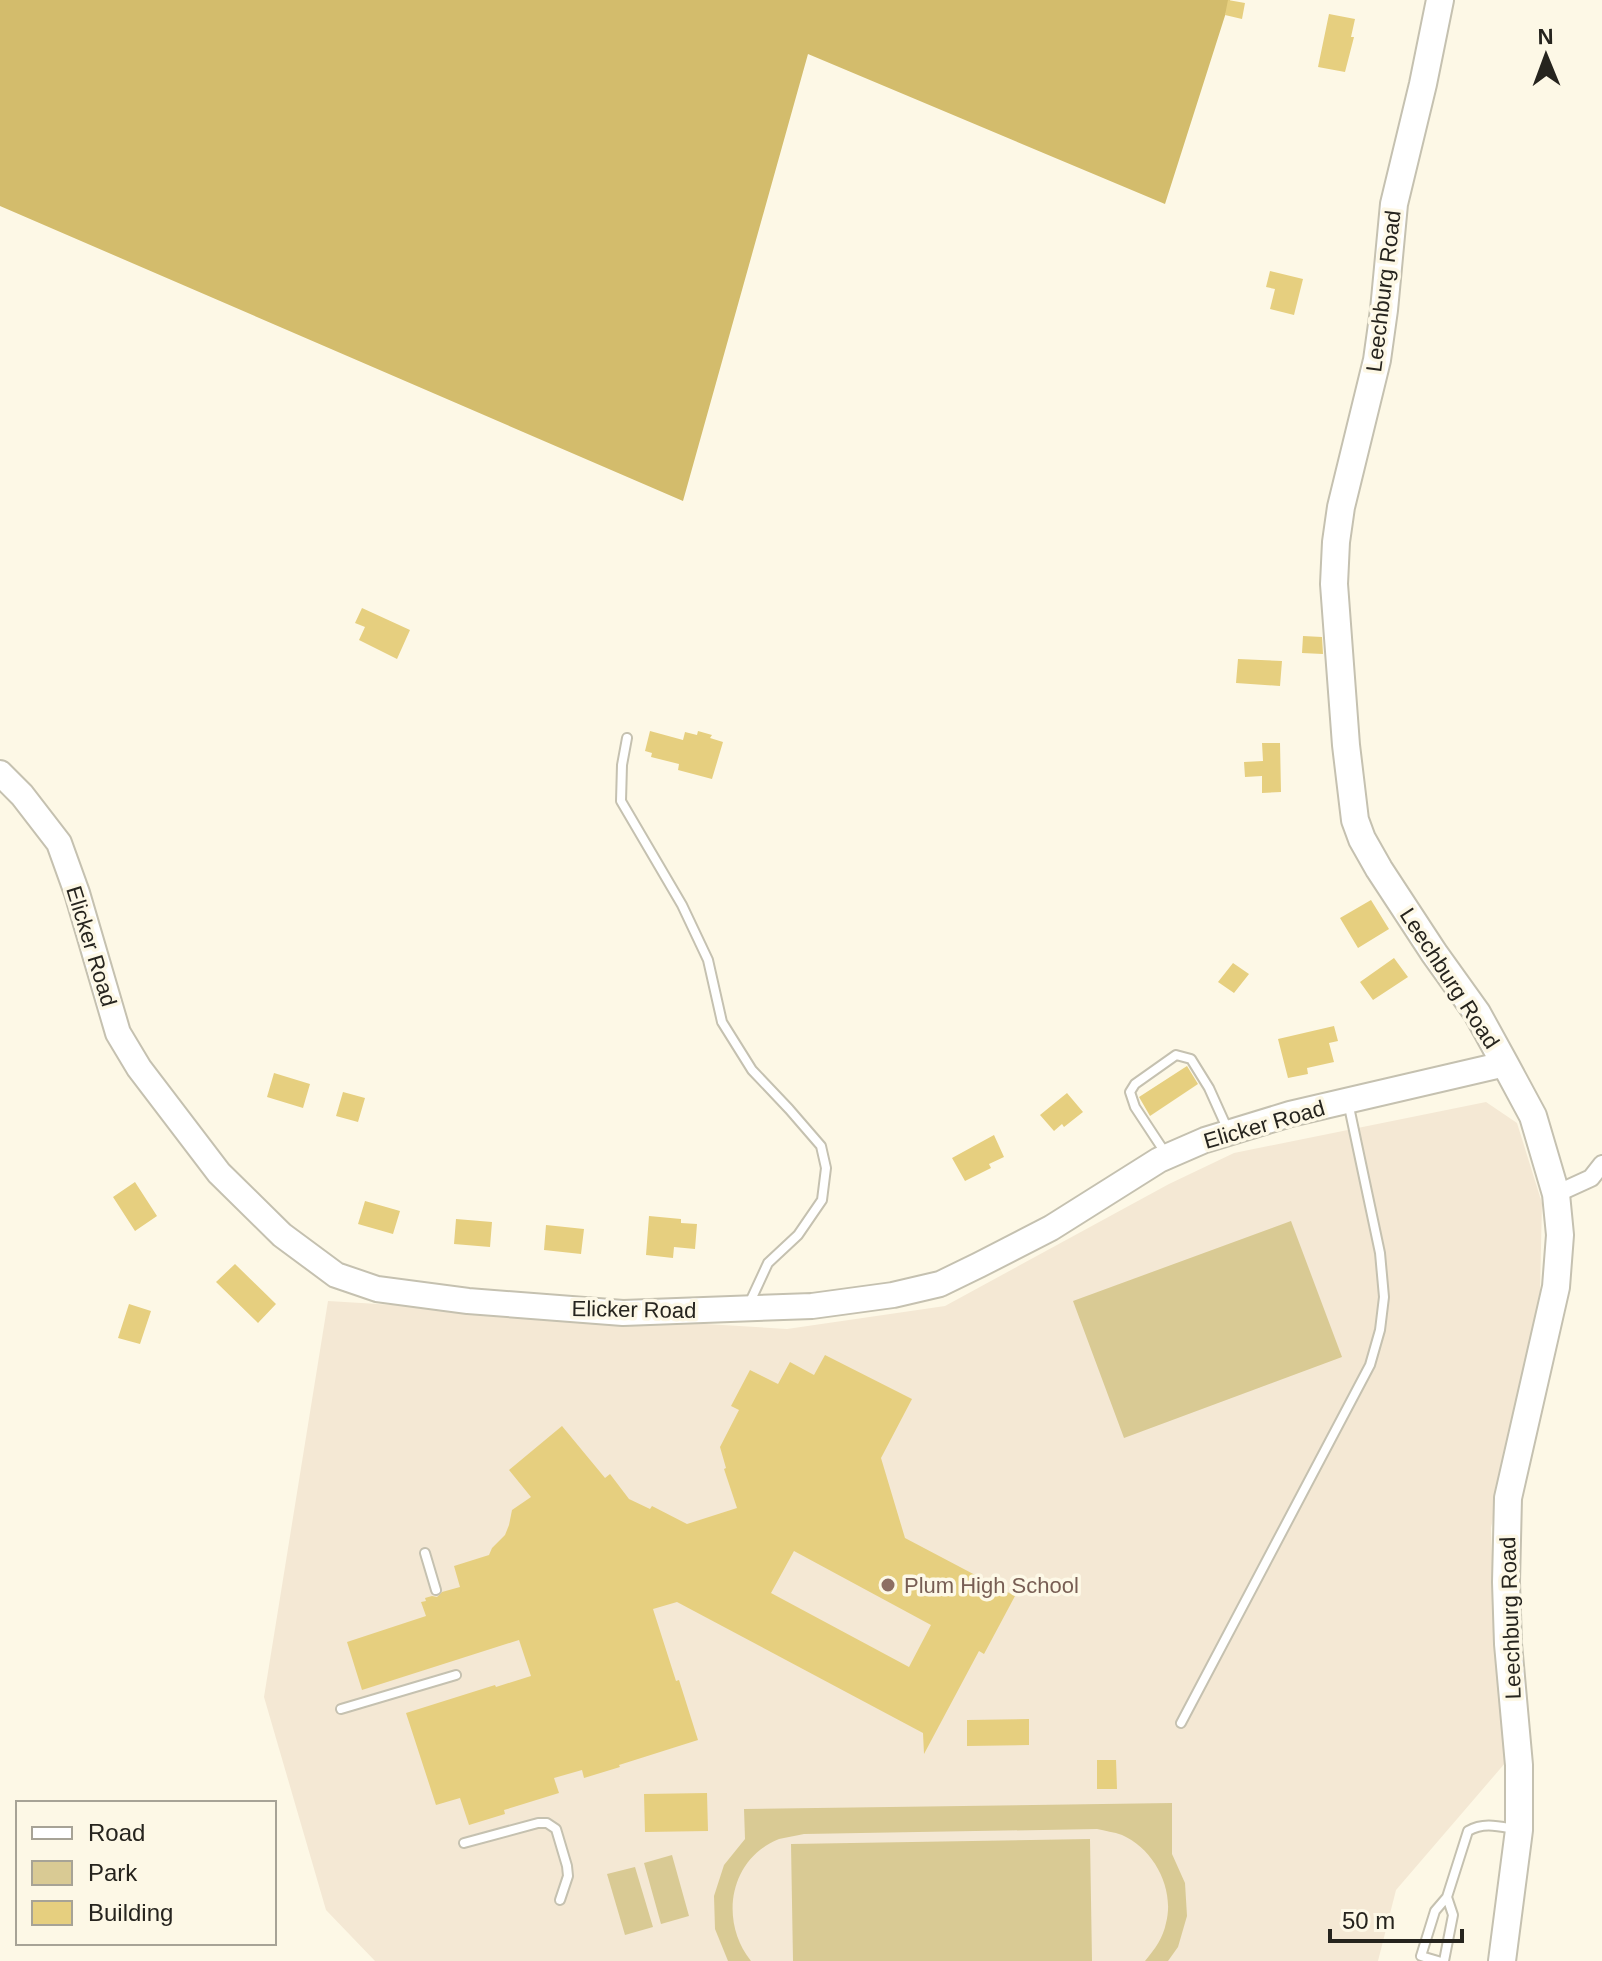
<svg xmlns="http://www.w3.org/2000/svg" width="1602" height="1961" font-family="Arial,sans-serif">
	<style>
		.education { fill: #f4e8d4 }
		.green { fill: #d9ca94 }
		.forest { fill: #d3bc6c }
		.building { fill: #e6cf7f; fill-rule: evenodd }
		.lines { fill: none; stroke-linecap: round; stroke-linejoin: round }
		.lane-casing { stroke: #c5c1b0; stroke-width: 12 }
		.street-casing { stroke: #c5c1b0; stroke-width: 20 }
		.secondary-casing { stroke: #c5c1b0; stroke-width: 28 }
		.primary-casing { stroke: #c5c1b0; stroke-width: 30 }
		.lane { stroke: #fff; stroke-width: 8 }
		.street { stroke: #fff; stroke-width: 16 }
		.secondary { stroke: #fff; stroke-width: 24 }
		.primary { stroke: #fff; stroke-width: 26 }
		.education-dot { fill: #8d6e63; stroke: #fdf8e6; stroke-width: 3 }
		.labels { text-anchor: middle; stroke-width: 7; stroke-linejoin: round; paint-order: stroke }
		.street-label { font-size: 22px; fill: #26241e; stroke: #fdf8e6 }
		.education-label { font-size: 22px; fill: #785e54; stroke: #fdf8e6; text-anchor: start }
	</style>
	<rect width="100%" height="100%" fill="#fdf8e6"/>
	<!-- education -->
	<path class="education" d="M1486 1102 1517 1123 1542 1203 1540 1292 1491 1528 1495 1642 1506 1762 1396 1890 1378 1961H375L326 1910 264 1697 328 1301 787 1329 945 1306 1169 1184 1234 1153Z"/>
	<!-- green -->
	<path class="green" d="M1291 1221 1342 1357 1124 1438 1073 1301Z
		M1172 1803V1854L1185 1883 1187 1916 1178 1947 1168 1961H1145C1155 1949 1163 1938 1166 1923 1175 1889 1154 1849 1122 1835 1114 1832 1105 1831 1097 1829L804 1834C796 1836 787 1837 779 1839 729 1859 719 1921 751 1961H728L715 1929 714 1896 724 1865 745 1839 744 1809Z
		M1090 1839 1092 1961H793L791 1844Z
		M672 1855 689 1916 661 1924 644 1863Z
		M635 1867 653 1927 625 1935 607 1874Z"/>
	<!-- forest -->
	<path class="forest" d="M0 0H1230L1165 204 808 54 683 501 0 206Z"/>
	<!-- building -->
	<path class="building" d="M1228 0 1245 3 1242 19 1225 15Z
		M1329 14 1355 19 1351 37H1354L1345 72 1318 67Z
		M1270 271 1303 279 1294 315 1270 309 1275 289 1266 287Z
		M362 608 410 630 397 659 359 640 365 627 355 623Z
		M1303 636 1322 637 1323 654 1302 653Z
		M1238 659 1282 661 1280 686 1236 683Z
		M650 731 683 740 685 732 697 735 698 731 712 735 710 738 723 742 712 779 678 770 679 764 651 757 652 753 645 751Z
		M1262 743H1280L1281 792 1262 793V776L1245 777 1244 762 1263 761Z
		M1371 900 1389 929 1358 948 1340 918Z
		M1394 958 1408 977 1373 1000 1360 982Z
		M1233 963 1249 974 1234 993 1218 982Z
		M1334 1026 1338 1041 1329 1043 1334 1062 1307 1068 1308 1074 1288 1078 1278 1039Z
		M1187 1066 1198 1084 1150 1116 1139 1097Z
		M274 1073 310 1084 303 1108 267 1097Z
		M343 1092 365 1098 358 1122 336 1116Z
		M1067 1093 1083 1112 1064 1127 1062 1124 1054 1131 1040 1115Z
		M994 1135 1004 1157 989 1164 991 1168 965 1181 952 1158Z
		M135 1182 157 1216 135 1231 113 1197Z
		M365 1201 400 1211 393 1234 358 1224Z
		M649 1216 681 1219V1223L697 1224 695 1249 674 1247 673 1258 646 1255Z
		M456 1219 492 1222 490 1247 454 1244Z
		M546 1225 584 1229 581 1254 544 1250Z
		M235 1264 276 1304 258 1323 216 1282Z
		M129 1304 151 1311 140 1344 118 1338Z
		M825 1355 912 1399 881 1458 905 1538 1015 1596 984 1654 979 1651 924 1754 923 1733 677 1602 653 1609 676 1681 679 1680 698 1740 619 1765 620 1767 584 1778 582 1770 554 1778 559 1793 504 1810 505 1814 469 1825 460 1798 436 1805 406 1713 495 1685 496 1687 531 1676 519 1640 362 1690 347 1642 426 1616 421 1602 426 1601 425 1598 432 1596 437 1597 442 1592 460 1587 454 1566 489 1555 492 1548 505 1535 509 1525 512 1510 531 1497 509 1470 562 1426 605 1478 610 1474 629 1499 650 1509 652 1506 687 1524 737 1508 724 1469 726 1468 720 1447 739 1410 731 1406 750 1370 778 1384 790 1362 814 1375ZM794 1551 931 1625 909 1667 771 1593Z
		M1029 1719V1745L967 1746V1720Z
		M1097 1760H1116L1117 1789H1097Z
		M707 1793 708 1831 645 1832 644 1794Z"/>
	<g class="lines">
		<defs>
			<path id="lane" d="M627 738 622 765 621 801 682 905 708 960 722 1022 752 1070 789 1109 821 1146 826 1168 822 1200 798 1235 768 1263 749 1304
				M1166 1154 1135 1107 1130 1092 1135 1084 1176 1055 1191 1059 1209 1088 1227 1128
				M425 1553 436 1590
				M341 1709 456 1675
				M1181 1723 1370 1365 1380 1330 1384 1297 1380 1253 1348 1102
				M464 1843 538 1823H547L556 1829 567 1866 568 1876 560 1900
				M1438 1961 1421 1956 1435 1911 1447 1897 1468 1831C1483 1822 1498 1826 1514 1829
				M1444 1961 1453 1915 1447 1897"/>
			<path id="street" d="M1556 1194 1591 1178 1602 1164"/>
			<path id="secondary" d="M0 773 22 795 59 843 77 893 118 1033 139 1068 219 1173 282 1235 336 1275 377 1289 468 1301 623 1313 812 1306 893 1295 940 1284 979 1265 1051 1228 1159 1160 1205 1140 1290 1114 1505 1064"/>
			<path id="primary" d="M1440 0 1423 84 1394 204 1384 310 1377 360 1341 507 1336 542 1334 584 1346 745 1355 820 1362 839 1379 869 1434 953 1477 1013 1505 1064 1533 1116 1556 1194 1560 1235 1556 1287 1508 1498 1506 1582 1508 1644 1519 1765V1830L1502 1961"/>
		</defs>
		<!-- lane casing -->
		<use href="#lane" class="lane-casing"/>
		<!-- street casing -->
		<use href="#street" class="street-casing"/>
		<!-- secondary casing -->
		<use href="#secondary" class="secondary-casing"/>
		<!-- primary casing -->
		<use href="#primary" class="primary-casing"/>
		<!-- lane -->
		<use href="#lane" class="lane"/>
		<!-- street -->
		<use href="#street" class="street"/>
		<!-- secondary -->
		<use href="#secondary" class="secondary"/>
		<!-- primary -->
		<use href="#primary" class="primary"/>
	</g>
	<!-- markers -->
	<circle class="education-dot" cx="888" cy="1585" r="8"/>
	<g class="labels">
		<!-- street labels -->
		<g class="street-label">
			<text transform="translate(1383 291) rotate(-83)" y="8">Leechburg Road</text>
			<text transform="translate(92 946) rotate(73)" y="8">Elicker Road</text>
			<text transform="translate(1450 978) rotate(57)" y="8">Leechburg Road</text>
			<text transform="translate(1264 1124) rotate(-16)" y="8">Elicker Road</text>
			<text transform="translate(634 1309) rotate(1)" y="8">Elicker Road</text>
			<text transform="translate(1510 1618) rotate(-92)" y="8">Leechburg Road</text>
		</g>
		<!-- education labels -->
		<g class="education-label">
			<text x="904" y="1593">Plum High School</text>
		</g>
	</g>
	<!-- legend -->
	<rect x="16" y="1801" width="260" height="144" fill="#fdf8e6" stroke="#a7a396" stroke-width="2"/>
	<rect x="32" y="1827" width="40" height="12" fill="#ffffff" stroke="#a7a396" stroke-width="2"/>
	<text x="88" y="1841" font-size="24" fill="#26241e">Road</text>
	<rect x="32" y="1861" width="40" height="24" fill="#d9ca94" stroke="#a7a396" stroke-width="2"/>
	<text x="88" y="1881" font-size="24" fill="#26241e">Park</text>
	<rect x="32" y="1901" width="40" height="24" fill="#e6cf7f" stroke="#a7a396" stroke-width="2"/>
	<text x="88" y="1921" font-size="24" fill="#26241e">Building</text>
	<!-- north arrow -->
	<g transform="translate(1546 56) rotate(359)" stroke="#fdf8e6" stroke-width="6" paint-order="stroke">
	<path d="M0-6L14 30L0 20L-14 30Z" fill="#26241e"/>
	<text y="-12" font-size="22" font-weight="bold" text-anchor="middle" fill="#26241e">N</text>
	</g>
	<!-- scale -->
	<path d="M1330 1929v12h132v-12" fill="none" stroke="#26241e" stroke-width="4"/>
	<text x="1342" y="1929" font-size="24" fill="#26241e" stroke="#fdf8e6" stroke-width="6" paint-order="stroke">50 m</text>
</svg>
